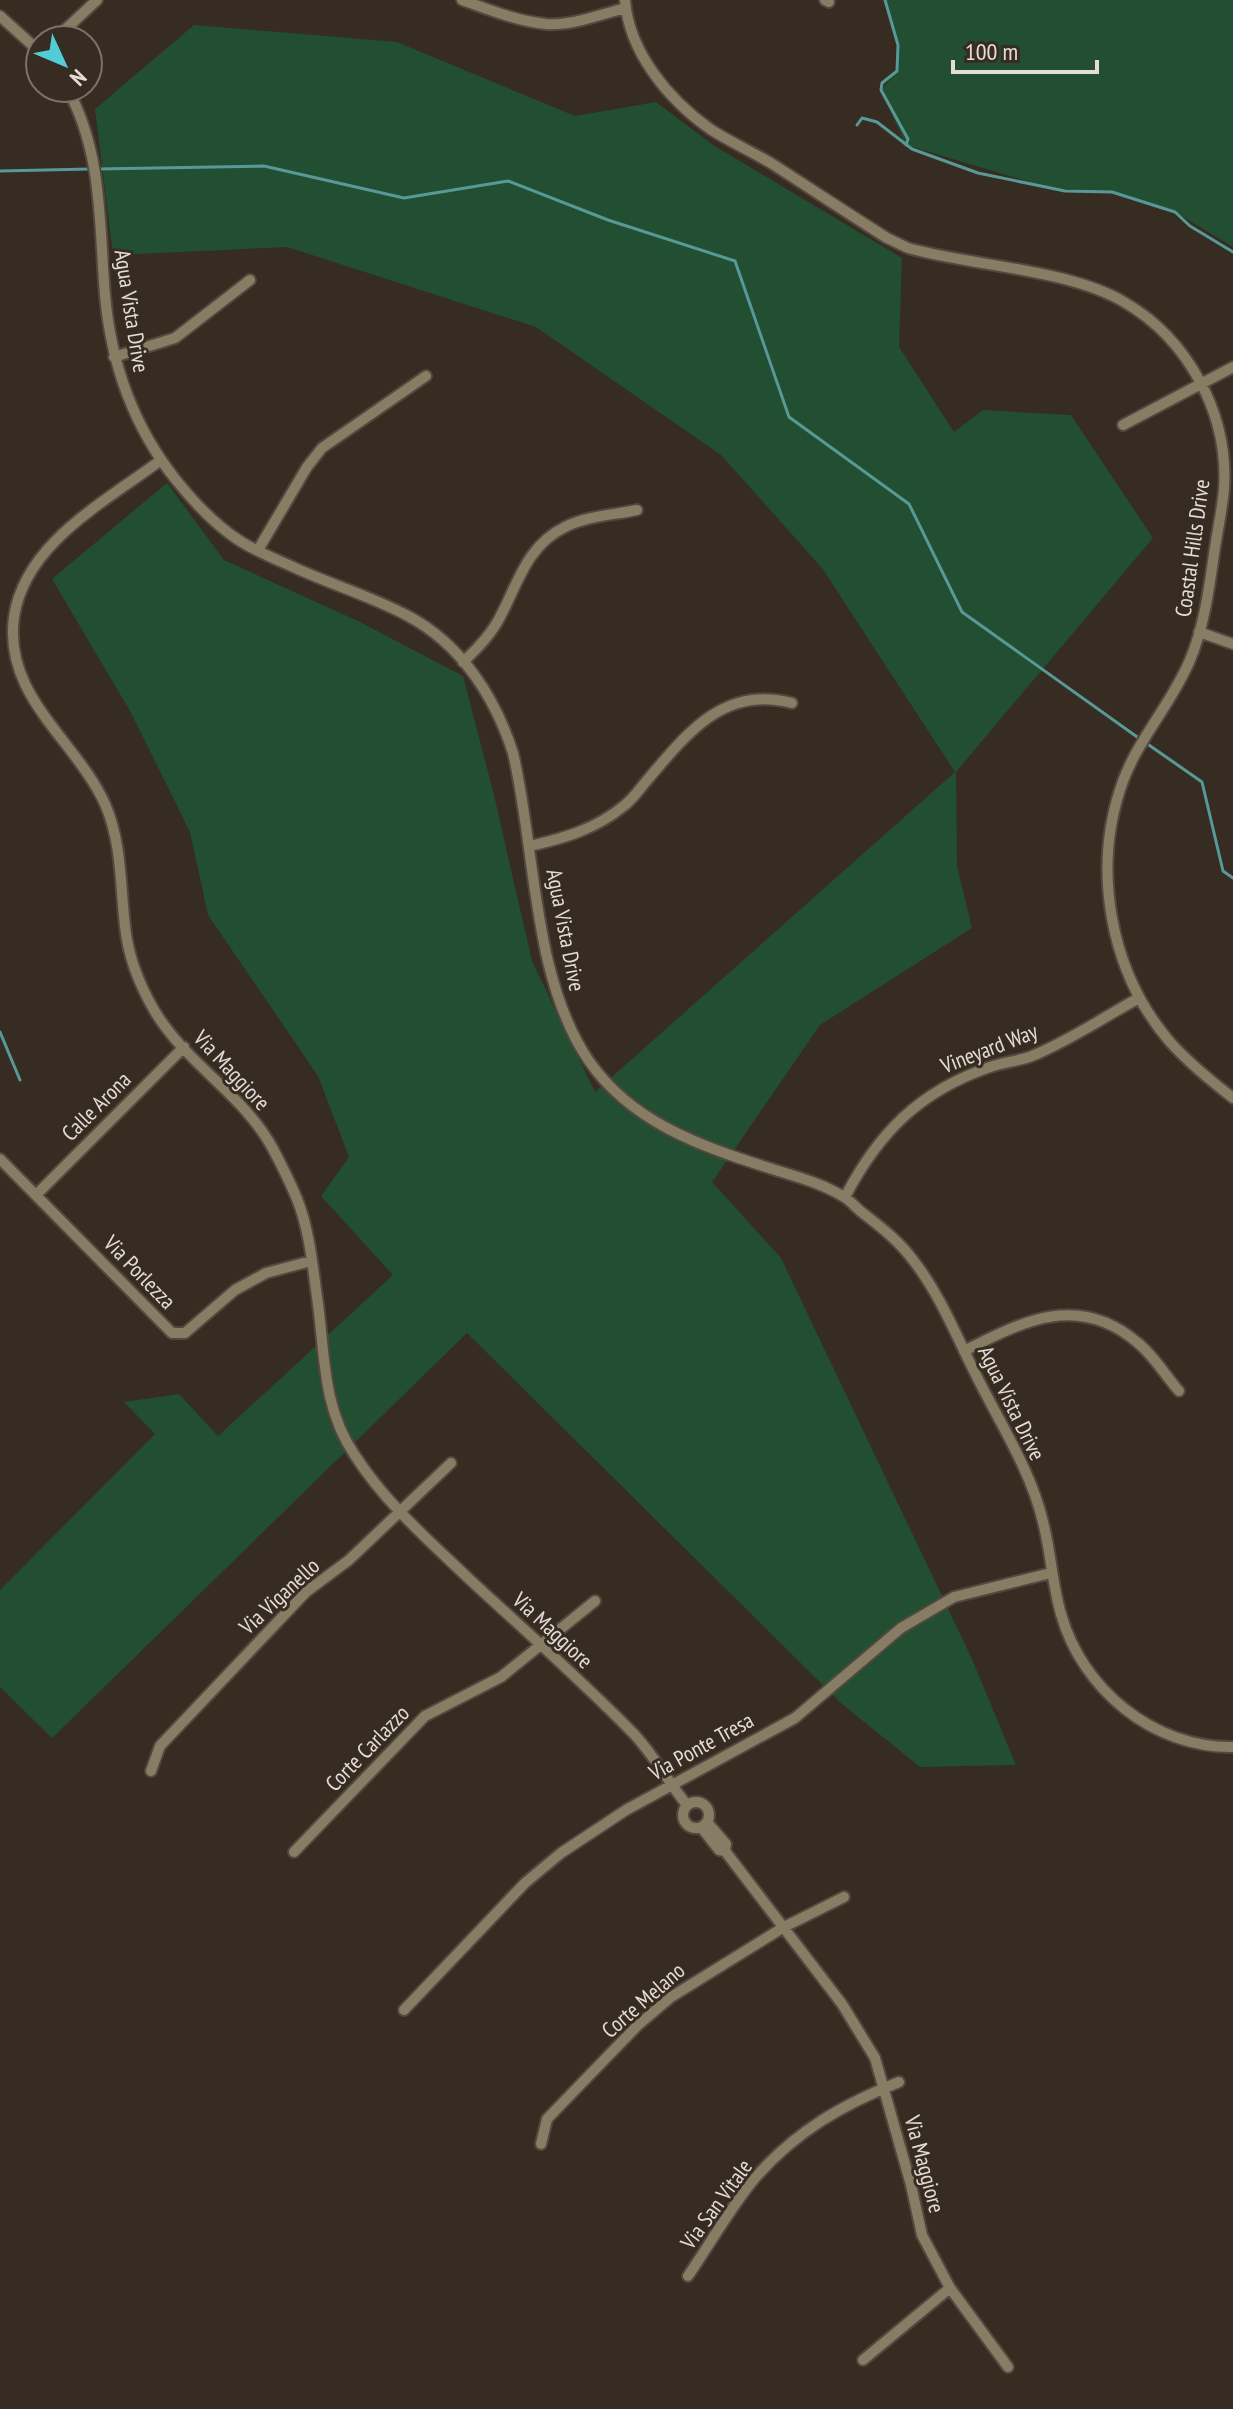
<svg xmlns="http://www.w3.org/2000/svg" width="1233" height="2409" font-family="'PT Sans Narrow',sans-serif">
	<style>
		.green { fill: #224e31 }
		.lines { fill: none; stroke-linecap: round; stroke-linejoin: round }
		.stream { stroke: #589997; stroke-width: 3 }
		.street-casing { stroke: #52483f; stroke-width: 14 }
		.street { stroke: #877c64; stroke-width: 10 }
		.labels { text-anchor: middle; stroke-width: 6; stroke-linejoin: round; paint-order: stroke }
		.street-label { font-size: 22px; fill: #e3ddd6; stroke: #362c22 }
	</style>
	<rect width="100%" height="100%" fill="#362c22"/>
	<!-- green -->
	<path class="green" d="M885 0H1233V247L1175 212 1112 192 1050 188 906 145 881 90 897 71 898 45Z
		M194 25 397 42 575 116 656 102 713 145 902 258 899 347 954 432 983 410 1071 415 1153 538 956 772 957 866 972 928 820 1025 712 1182 781 1258 972 1659 1016 1765 920 1767 842 1704 467 1333 52 1738 0 1687V1590L155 1434 124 1402 179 1394 218 1436 393 1275 321 1196 349 1157 318 1076 208 915 190 832 130 711 52 579 167 483 224 560 358 621 463 676 494 795 532 961 595 1092 955 772 822 568 721 455 536 327 287 247 113 255 95 109Z"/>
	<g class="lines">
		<!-- stream -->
		<path class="stream" d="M885 0 898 45 897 71 882 83 881 90 908 139 906 145
			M857 125 862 118 877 122 912 149 978 173 1065 191 1112 192 1175 212 1190 226 1233 252
			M98 169 264 166 404 198 508 181 608 220 735 261 789 417 909 504 962 612 1140 739
			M0 171 90 169
			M1146 743 1202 782 1223 871 1233 878
			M0 1032 20 1080"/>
		<defs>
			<path id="street" d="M462 0C490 10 517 21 546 24 572 26 601 14 626 8
				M625 0C629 52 668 99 710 129 730 142 753 152 774 165 811 189 849 214 887 238L908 248C972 266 1068 269 1124 302 1188 339 1229 414 1224 489 1222 511 1217 533 1214 554 1209 589 1204 627 1190 660 1172 703 1139 738 1123 781 1091 869 1110 972 1170 1042 1189 1063 1211 1081 1233 1098
				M825 0 829 2
				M0 16 40 52
				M54 40 97 0
				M67 88C103 153 99 224 105 295 111 363 133 426 176 480 193 501 213 523 237 539 253 550 273 558 291 566 329 584 371 596 408 616 461 644 495 697 513 753 536 850 532 978 589 1061 632 1123 701 1146 769 1168 794 1176 822 1183 844 1197 851 1201 857 1209 864 1214 882 1228 899 1241 913 1260 940 1294 957 1338 977 1377 1000 1423 1031 1471 1043 1522 1051 1552 1052 1584 1061 1614 1082 1689 1153 1748 1233 1747
				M114 357 175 338 250 280
				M1123 425 1233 367
				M161 460C105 502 25 543 14 617 3 696 76 740 105 804 122 843 120 884 125 926 128 956 139 984 154 1010 185 1063 242 1093 272 1147 281 1164 290 1182 297 1199 310 1231 313 1270 318 1304 325 1357 323 1408 354 1454 384 1501 425 1537 465 1575 521 1627 579 1678 633 1733 654 1755 668 1782 687 1805
				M258 550 307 467 322 448 426 376
				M1199 632 1233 644
				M463 662C477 649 490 636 499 619 518 584 526 546 565 527 587 516 613 515 637 510
				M530 846C565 838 596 829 625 805 634 798 641 787 649 778 688 732 725 685 792 703
				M0 1159 172 1333H185L235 1290 266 1273 311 1261
				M37 1194 184 1047
				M845 1197C879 1132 920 1091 990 1067 1004 1062 1019 1061 1032 1056 1069 1041 1104 1017 1139 998
				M964 1351C1023 1321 1079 1292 1138 1343 1154 1356 1165 1375 1179 1391
				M151 1771 160 1746 306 1592 349 1560 451 1463
				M683 1815a13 13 0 1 1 26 0a13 13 0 1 1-26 0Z
				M701 1827 719 1850 725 1851 726 1844 707 1822
				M725 1851 842 2004 875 2058 911 2185 922 2235 950 2288 1008 2367
				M294 1852 425 1716 501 1677 595 1601
				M404 2010 525 1883 561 1853 626 1810 795 1718 901 1628 954 1597 1051 1573
				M541 2144 547 2119 637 2026 671 1997 784 1927 844 1897
				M688 2276C710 2244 730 2208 755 2178 796 2131 842 2105 899 2082
				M863 2360 950 2288"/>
		</defs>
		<!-- street casing -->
		<use href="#street" class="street-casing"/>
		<!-- street -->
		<use href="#street" class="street"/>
	</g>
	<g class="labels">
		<!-- street labels -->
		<g class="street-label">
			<text transform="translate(132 311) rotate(81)" y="8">Agua Vista Drive</text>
			<text transform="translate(1192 548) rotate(-82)" y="8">Coastal Hills Drive</text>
			<text transform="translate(566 930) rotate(79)" y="8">Agua Vista Drive</text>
			<text transform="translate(989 1048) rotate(-21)" y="8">Vineyard Way</text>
			<text transform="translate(232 1070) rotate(47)" y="8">Via Maggiore</text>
			<text transform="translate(96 1106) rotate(-45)" y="8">Calle Arona</text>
			<text transform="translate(140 1272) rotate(46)" y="8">Via Porlezza</text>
			<text transform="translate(1012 1403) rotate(64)" y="8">Agua Vista Drive</text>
			<text transform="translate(279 1596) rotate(-43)" y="8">Via Viganello</text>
			<text transform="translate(553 1630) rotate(43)" y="8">Via Maggiore</text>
			<text transform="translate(701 1746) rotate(-29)" y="8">Via Ponte Tresa</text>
			<text transform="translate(367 1748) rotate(-46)" y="8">Corte Carlazzo</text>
			<text transform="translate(643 2000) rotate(-41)" y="8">Corte Melano</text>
			<text transform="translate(925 2164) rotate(75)" y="8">Via Maggiore</text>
			<text transform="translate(716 2204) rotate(-54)" y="8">Via San Vitale</text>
		</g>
	</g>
	<!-- north arrow -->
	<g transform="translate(64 64) rotate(134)"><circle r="38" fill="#362c22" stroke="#7b736a" stroke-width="2"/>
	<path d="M0-6L14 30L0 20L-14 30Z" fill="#52ccd6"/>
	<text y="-12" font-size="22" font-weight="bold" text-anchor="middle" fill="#e3ddd6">N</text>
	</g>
	<!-- scale -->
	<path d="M953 60v12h144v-12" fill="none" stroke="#e3ddd6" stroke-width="4"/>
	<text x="965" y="60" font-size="24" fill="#e3ddd6" stroke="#362c22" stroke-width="6" paint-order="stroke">100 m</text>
</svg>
